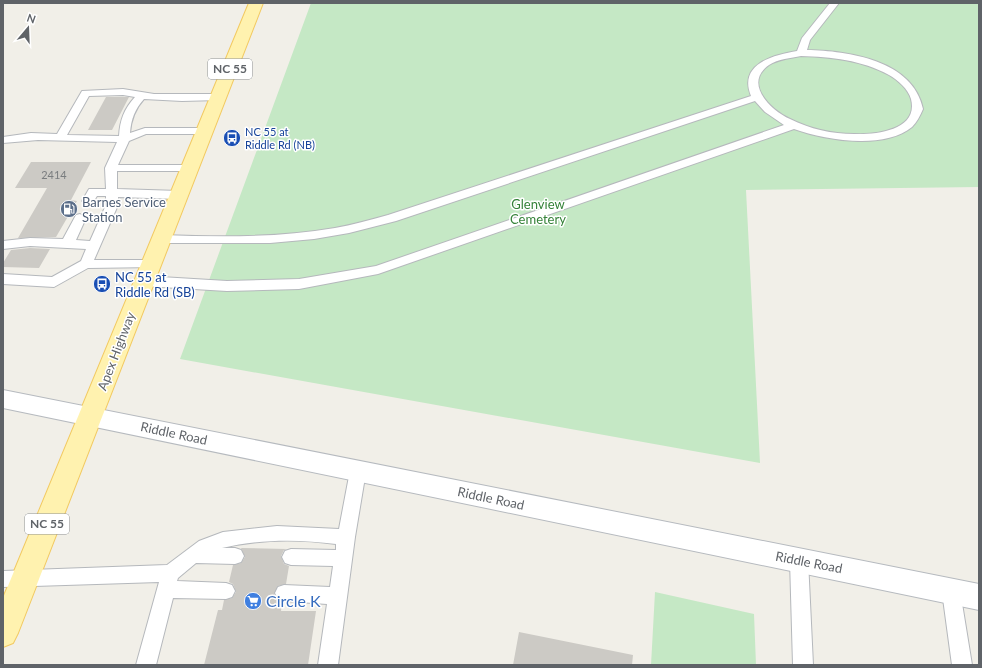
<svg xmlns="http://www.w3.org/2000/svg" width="982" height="668" font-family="Lato,sans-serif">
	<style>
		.green { fill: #c5e8c5 }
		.building { fill: #cccac5 }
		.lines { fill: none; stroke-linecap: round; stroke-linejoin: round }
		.lane-casing { stroke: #b5b8bc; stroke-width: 2 }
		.secondary-casing { stroke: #b6babf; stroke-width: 2 }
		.primary-casing { stroke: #f2c960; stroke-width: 2 }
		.lane { fill: #fff; fill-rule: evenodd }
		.secondary { fill: #fff; fill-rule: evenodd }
		.primary { fill: #fff2af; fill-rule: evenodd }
		.labels { text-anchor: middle; stroke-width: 3; stroke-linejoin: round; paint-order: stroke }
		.far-transit-label { font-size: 11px; fill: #164399; stroke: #fff; text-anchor: start }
		.number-label { font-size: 11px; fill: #7a7d7f }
		.shield { fill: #fff; stroke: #8f9295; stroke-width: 1 }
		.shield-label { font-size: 12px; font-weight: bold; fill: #5f6368 }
		.service-label { font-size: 13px; fill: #4e5e75; stroke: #fff; text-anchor: start }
		.park-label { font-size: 13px; fill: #348238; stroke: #fff }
		.transit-label { font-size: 13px; fill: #164399; stroke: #fff; text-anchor: start }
		.street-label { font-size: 13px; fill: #5f6368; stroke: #fff }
		.near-shop-label { font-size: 16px; fill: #366cbe; stroke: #fff; text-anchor: start }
	</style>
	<rect width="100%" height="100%" fill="#f1efe8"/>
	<!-- green -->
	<path class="green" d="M311 3H979V187L746 190 760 463 180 359Z
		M655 592 754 614 756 665H651Z"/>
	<!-- building -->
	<path class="building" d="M106 97H129L112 130H88Z
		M31 162H91L71 200 77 201 56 237 18 238 47 188H15Z
		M30 248 50 249 39 268 3 267V263L11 250Z
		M241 548 287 549 284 550 281 556 284 564 289 566 286 584 278 586 274 594 277 600 282 602 281 611H316L308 665H204L218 610H222L224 600 232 598 236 592 233 584 229 582 233 565 241 563 245 557Z
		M519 632 633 655 632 665H513Z"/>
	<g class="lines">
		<defs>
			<path id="lane" d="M830 3H839L810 40 807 50C848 51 913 60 923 109 920 116 917 122 912 127 884 150 825 140 794 129L378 274 299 289 227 291 144 286 139 284 137 281 139 278 144 276 227 281 299 279 376 266 784 125 765 112 755 101 396 221 349 233 314 239 270 243H161L157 242 155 239 157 236 161 235C219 237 277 238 335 228 352 225 370 220 388 215L751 96C738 64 773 55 797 51L802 38ZM801 56C831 57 862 60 889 75 898 80 908 89 911 99 919 130 876 135 854 134 832 134 810 129 790 119 770 110 743 83 769 65 778 59 791 58 801 56Z
				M123 89 154 94H219L224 97 219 100 182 101 144 99C135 109 131 119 130 133L145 128H206L211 131 206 134H146L129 141 118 165H190L196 168 190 171H117V189L179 191 185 195 179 199 118 197V205L94 260H151L156 261 157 264 156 267 88 268 54 287 3 284V274L52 277 81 261 86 249 30 246 3 249V241L30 238 63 239 76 215 80 214 86 218 76 240 90 241 106 205V196H97L92 204 88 205 82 201 89 189H106L105 168 117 142 38 140 3 143V137L31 133 57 134 82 91ZM123 95 135 97C124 109 120 120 119 136L67 135 89 96Z
				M358 464 364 466 366 471 355 537 338 665H318L327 604 284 601 278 599 275 593 278 587 284 585 330 587 333 566 291 565 285 563 282 557 285 551 291 549 336 550V544C299 539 259 539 222 548H235L241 550 244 556 241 562 235 564 196 563 178 578 177 581 226 583 232 585 235 591 232 597 226 599 173 598 156 665H136L159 582 3 587V571L167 565 199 541 223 532 277 526 339 529 350 471 352 466Z
				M799 552 805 554 808 560 813 665H793L790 560 793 554Z
				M951 583 957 585 960 591 972 665H952L942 591 945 585Z"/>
			<path id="secondary" d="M3 390 979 584V610L3 408Z"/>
			<path id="primary" d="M249 3H263L18 633 13 643 3 647V598Z"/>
		</defs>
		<!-- lane casing -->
		<use href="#lane" class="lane-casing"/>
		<!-- secondary casing -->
		<use href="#secondary" class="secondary-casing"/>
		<!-- primary casing -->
		<use href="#primary" class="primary-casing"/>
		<!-- lane -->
		<use href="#lane" class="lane"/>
		<!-- secondary -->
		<use href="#secondary" class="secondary"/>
		<!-- primary -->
		<use href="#primary" class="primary"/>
	</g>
	<!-- icons -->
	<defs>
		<symbol id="bus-disc" viewBox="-11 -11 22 22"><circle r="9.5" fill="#1a4fb4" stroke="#fff"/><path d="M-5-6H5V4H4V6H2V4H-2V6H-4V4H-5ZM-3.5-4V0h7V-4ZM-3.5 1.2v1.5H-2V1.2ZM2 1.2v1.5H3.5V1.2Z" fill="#fff"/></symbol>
		<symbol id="fuel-disc" viewBox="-11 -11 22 22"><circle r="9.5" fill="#5c6f8a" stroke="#fff"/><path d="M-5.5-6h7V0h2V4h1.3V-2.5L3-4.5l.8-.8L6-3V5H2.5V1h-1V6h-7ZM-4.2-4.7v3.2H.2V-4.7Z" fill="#fff"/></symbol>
		<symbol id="supermarket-disc" viewBox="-11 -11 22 22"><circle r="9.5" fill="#3f7fe0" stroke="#fff"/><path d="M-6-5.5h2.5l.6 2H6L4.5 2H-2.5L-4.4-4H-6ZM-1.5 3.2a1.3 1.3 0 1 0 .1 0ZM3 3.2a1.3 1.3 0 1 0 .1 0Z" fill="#fff"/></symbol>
	</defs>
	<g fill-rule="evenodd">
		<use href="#bus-disc" x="222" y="128" width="20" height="20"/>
		<use href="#fuel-disc" x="59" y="199" width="20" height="20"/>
		<use href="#bus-disc" x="92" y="274" width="20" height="20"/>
		<use href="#supermarket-disc" x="243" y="591" width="20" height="20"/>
	</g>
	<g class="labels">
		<!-- far-transit labels -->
		<g class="far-transit-label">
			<text x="245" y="136">NC 55 at<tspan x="245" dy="13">Riddle Rd (NB)</tspan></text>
		</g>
		<!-- number labels -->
		<g class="number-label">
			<text x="54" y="179">2414</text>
		</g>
		<!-- shield labels -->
		<g class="shield">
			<rect x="208" y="59" width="44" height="20" rx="3"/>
			<rect x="25" y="514" width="44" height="20" rx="3"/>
		</g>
		<g class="shield-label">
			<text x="230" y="73">NC 55</text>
			<text x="47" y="528">NC 55</text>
		</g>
		<!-- service labels -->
		<g class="service-label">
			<text x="82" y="207">Barnes Service<tspan x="82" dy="15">Station</tspan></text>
		</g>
		<!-- park labels -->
		<g class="park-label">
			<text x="538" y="209">Glenview<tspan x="538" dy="15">Cemetery</tspan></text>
		</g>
		<!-- transit labels -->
		<g class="transit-label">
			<text x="115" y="282">NC 55 at<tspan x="115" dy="15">Riddle Rd (SB)</tspan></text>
		</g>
		<!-- street labels -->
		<g class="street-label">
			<text transform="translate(116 351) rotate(-69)" y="5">Apex Highway</text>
			<text transform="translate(174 433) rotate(12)" y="5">Riddle Road</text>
			<text transform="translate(491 498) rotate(12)" y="5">Riddle Road</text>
			<text transform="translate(809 562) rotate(11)" y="5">Riddle Road</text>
		</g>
		<!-- near-shop labels -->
		<g class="near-shop-label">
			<text x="266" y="607">Circle K</text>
		</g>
	</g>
	<!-- border -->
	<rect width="982" height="668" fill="none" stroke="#5f6368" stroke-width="8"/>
	<!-- north arrow -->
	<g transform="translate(28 28) rotate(19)" stroke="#ffffff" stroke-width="3" paint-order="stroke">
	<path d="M0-3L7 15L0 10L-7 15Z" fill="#5f6368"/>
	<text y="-6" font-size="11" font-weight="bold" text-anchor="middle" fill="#5f6368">N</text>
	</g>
</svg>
